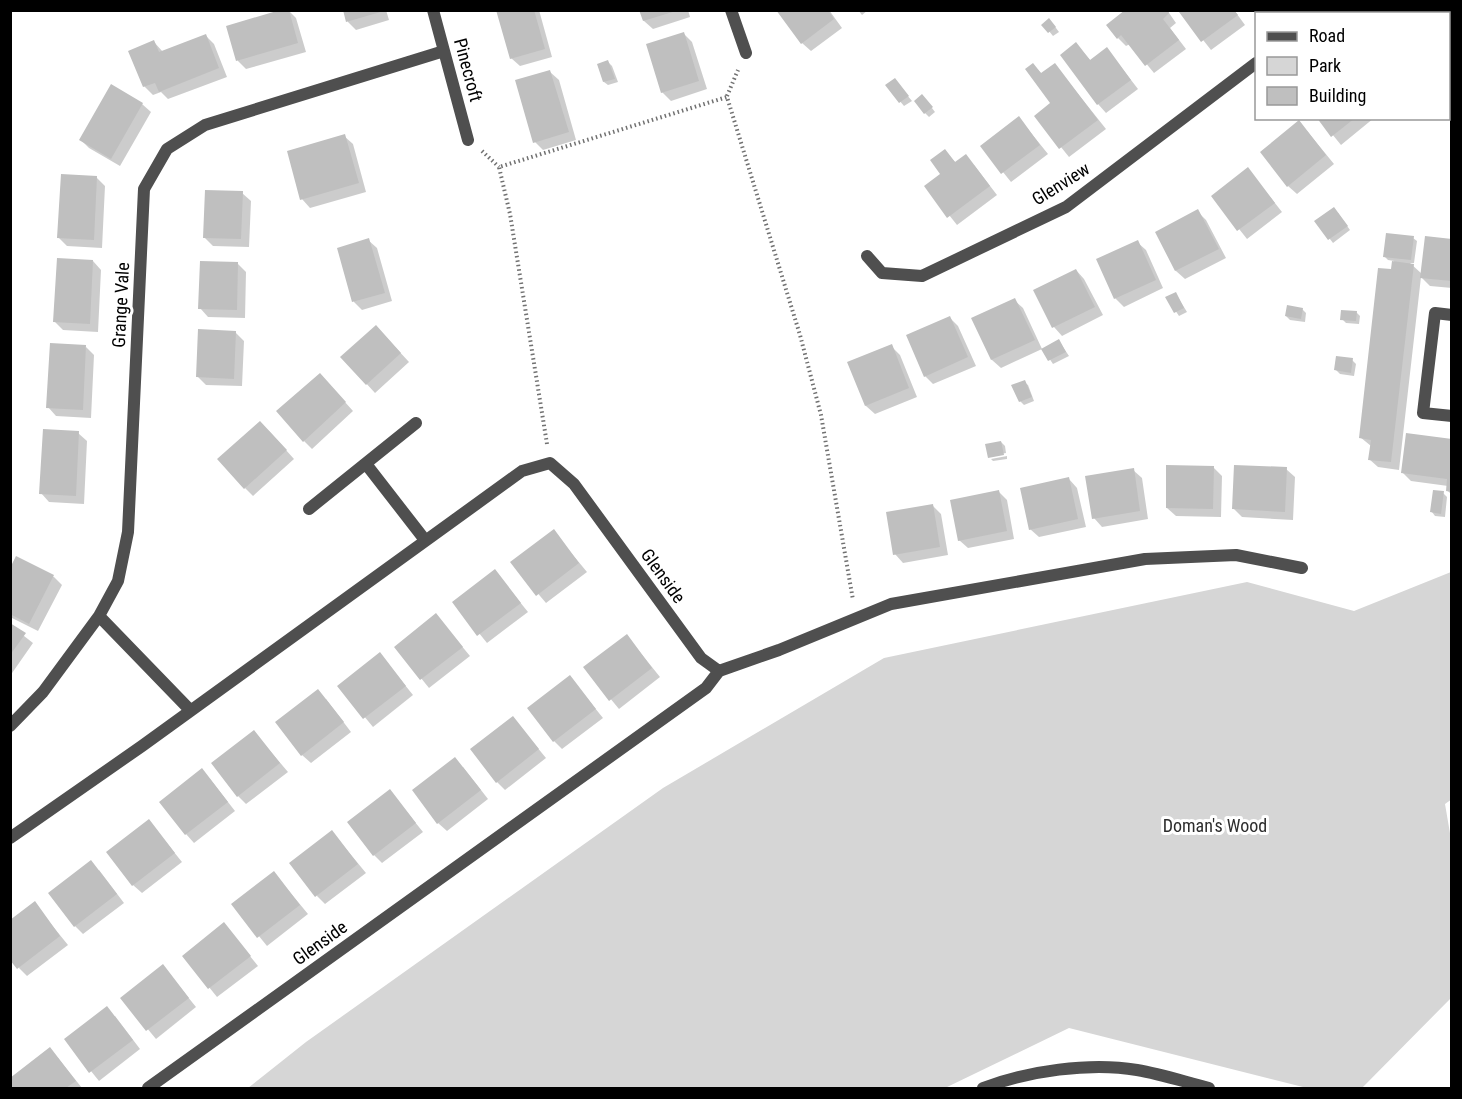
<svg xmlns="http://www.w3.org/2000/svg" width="1462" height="1099" font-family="'Roboto Condensed',sans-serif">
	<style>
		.green { fill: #d6d6d6 }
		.shadow { fill: #0003 }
		.building { fill: #bfbfbf }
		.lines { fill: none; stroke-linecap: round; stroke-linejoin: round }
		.path { stroke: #717171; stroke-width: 4; stroke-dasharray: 1.5 3; stroke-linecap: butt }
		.minor { stroke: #4f4f4f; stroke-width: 12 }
		.labels { text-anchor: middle; stroke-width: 6; stroke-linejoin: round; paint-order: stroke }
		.street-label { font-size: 18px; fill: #000; stroke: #fff }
		.park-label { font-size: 18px; fill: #2d2d2d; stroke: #fff }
	</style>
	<rect width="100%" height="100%" fill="#fff"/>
	<!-- green -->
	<path class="green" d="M1451 572 1452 799 1445 804 1452 845 1451 998 1362 1088H1307L1069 1028 945 1088H248L306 1042 663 788 884 658 1247 582 1354 611Z"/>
	<!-- shadow -->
	<path class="shadow" d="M288 10 296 18 306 52 246 69 238 61 228 27Z
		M344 10H386L389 20 356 30 348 22Z
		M497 10H539L552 57 520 66 511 58Z
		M641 10H688L690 17 653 29 644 21Z
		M779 10H829L842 28 811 51 802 43Z
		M858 10H868L862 15Z
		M1127 10H1167L1176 23 1170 28 1186 49 1154 73 1130 44 1126 46 1118 38Z
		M1234 10 1245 25 1211 50 1181 12Z
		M1452 10V42H1448V14Z
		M1053 24 1059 32 1053 36 1044 25Z
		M684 34 692 42 707 89 671 101 662 92Z
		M206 36 214 44 227 77 168 99 161 92 153 95 144 86 154 42 163 52Z
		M1076 44 1091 61 1107 49 1138 89 1106 113 1098 104Z
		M608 62 612 66 618 82 608 85 604 82Z
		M1033 65 1042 74 1055 65 1106 129 1069 157 1036 116 1052 103Z
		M550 72 559 80 576 140 543 150 535 142Z
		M898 84 912 101 904 106 887 86Z
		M926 100 935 112 929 117 925 113Z
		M142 104 151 112 120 166 89 148 81 140Z
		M1019 118 1048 154 1011 182 982 146Z
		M1319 118H1374L1341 145Z
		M1307 131 1334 164 1297 194 1288 186Z
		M344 136 353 144 366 192 310 208 302 199Z
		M945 151 956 163 974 165 997 195 957 225 926 186 942 174Z
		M1248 169 1282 212 1247 239 1213 196Z
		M96 177 105 186 102 248 67 246 58 237Z
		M242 193 251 201 249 247 213 246 204 237Z
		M1197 211 1206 220 1226 258 1185 279 1176 271 1157 233Z
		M1338 213 1350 230 1333 243 1317 222Z
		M1413 238 1417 241 1414 263H1410L1422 274 1452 241V288L1430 286 1421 277 1399 470 1378 467 1369 459 1371 446 1360 437 1393 271 1394 261 1388 260 1384 256Z
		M368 240 377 248 392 301 362 310 354 302 338 249Z
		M1137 242 1146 250 1163 288 1124 307 1115 298Z
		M93 261 101 270 98 332 63 330 55 322Z
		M238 264 246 272 245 318 208 317 200 308Z
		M1076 270 1084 279 1103 315 1062 336 1054 327 1035 291Z
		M1176 294 1187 312 1179 316 1167 298Z
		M1014 300 1023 308 1042 349 1001 368 992 360 973 319Z
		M1302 309 1306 313 1305 322 1290 320 1286 316Z
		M1356 312 1360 316 1359 324 1346 323 1342 319Z
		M950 318 958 326 976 366 933 384 925 376Z
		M235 332 244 341 242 386 206 385 198 377Z
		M384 335 409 362 375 393 342 357Z
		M1059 341 1069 356 1053 364 1043 349Z
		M891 346 900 355 917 397 875 414 866 406 849 363Z
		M86 347 94 355 91 418 56 416 48 407Z
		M1352 360 1356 364 1354 376 1340 374 1336 370Z
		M1024 382 1028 385 1034 401 1024 405 1020 401Z
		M328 383 353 411 312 449 304 441Z
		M269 431 294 459 253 496 245 488Z
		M78 433 87 441 84 504 49 502 41 493Z
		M1452 440V495L1447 490 1448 486 1411 481 1402 472Z
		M1001 442 1005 446 1006 453 990 456V458L987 445Z
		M1007 456V459L993 461 991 459Z
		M1213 467 1222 476 1221 517 1176 516 1167 508Z
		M1286 469 1295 477 1293 520 1242 517 1234 509Z
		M1133 470 1142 478 1148 519 1102 527 1094 518Z
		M1069 479 1077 488 1086 527 1039 537 1030 529Z
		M999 492 1007 500 1014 539 968 548 959 540Z
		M1443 493 1447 497 1445 517 1435 516 1432 512Z
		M932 505 941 514 948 555 903 563 895 554Z
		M553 531 587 572 546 603 512 563Z
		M17 558 54 577 62 585 38 631 10 617V571Z
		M495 571 528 612 487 643 454 602Z
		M436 615 470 656 429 688 396 647Z
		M10 625 33 643 10 676Z
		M627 636 660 677 619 709 585 668Z
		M380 654 413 695 373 727 339 686Z
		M570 677 603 718 562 749 554 741Z
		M326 699 351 732 311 763 302 755Z
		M513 718 546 758 505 790 497 782Z
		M254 732 288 772 246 804 238 796Z
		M463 767 488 799 447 831 438 823Z
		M210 779 235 811 194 843 186 834Z
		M390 791 423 832 382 863 374 855Z
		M149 821 182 862 142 893 133 885Z
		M332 832 366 873 325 904 317 896Z
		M99 870 124 903 83 934 75 926Z
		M274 873 308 914 267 946 233 904Z
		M34 903 68 945 27 976 19 968Z
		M224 924 258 966 217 997 184 956Z
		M163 966 196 1007 156 1039 122 998Z
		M115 1016 140 1049 99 1081 66 1040Z
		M58 1058 82 1088H14L10 1083V1080Z"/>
	<!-- building -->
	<path class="building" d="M280 10H289L298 43 236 61 226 26Z
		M343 10H384V11L346 22Z
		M496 10H534L545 49 510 59Z
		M639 10H676V11L643 21Z
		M776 10H828L834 19 801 44Z
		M1125 10H1167L1169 13 1163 19 1179 40 1145 66 1121 35 1117 39 1106 25Z
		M1180 10H1234L1238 15 1201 42 1179 12Z
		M1438 10H1452V36H1449V14H1438Z
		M1049 18 1056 27 1048 33 1041 25Z
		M684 32 699 81 661 93 646 44Z
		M206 34 219 68 159 92 155 83 143 87 128 51 154 40 159 52Z
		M1076 42 1090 60 1107 47 1131 80 1097 105 1060 55Z
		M608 60 615 79 603 82 597 64Z
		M1033 63 1041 73 1055 63 1098 120 1059 149 1034 116 1050 103 1025 69Z
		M550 70 569 132 533 143 515 80Z
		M895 78 909 96 899 103 885 85Z
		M111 84 143 103 111 159 79 140Z
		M922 94 933 107 924 114 914 101Z
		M1019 116 1040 145 1001 174 980 146Z
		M1317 118H1355L1331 137Z
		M1299 120 1326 155 1287 187 1260 152Z
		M345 134 359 183 300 200 287 151Z
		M945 149 955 162 966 154 990 186 947 218 924 186 940 174 930 160Z
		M1248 167 1275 203 1237 231 1211 196Z
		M61 174 97 176 94 240 57 238Z
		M205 190 243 191 241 239 203 238Z
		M1334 207 1348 226 1328 240 1314 221Z
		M1198 209 1219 249 1175 271 1155 232Z
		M1386 233 1414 236 1411 260 1383 257Z
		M1425 236 1452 239V281L1420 278Z
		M369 238 385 293 352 302 337 248Z
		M1138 240 1156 280 1114 299 1096 259Z
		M57 258 93 260 90 324 53 322Z
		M200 261 238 262 237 310 198 309Z
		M1392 261 1414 264 1391 462 1368 460 1371 440 1359 438 1378 268 1391 269Z
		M1076 269 1095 307 1052 328 1033 290Z
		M1176 292 1184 308 1174 313 1165 297Z
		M1015 298 1035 340 991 360 971 318Z
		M1287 305 1303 308 1301 319 1285 316Z
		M1341 310 1357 311 1356 321 1340 320Z
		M950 316 968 357 924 377 906 335Z
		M376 325 401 353 366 385 340 357Z
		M198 329 236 331 234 379 196 377Z
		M1059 339 1066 352 1048 361 1041 349Z
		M50 343 86 345 83 410 46 408Z
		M892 344 909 388 865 406 847 362Z
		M1336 356 1353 358 1351 373 1334 370Z
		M320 373 346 402 303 442 276 411Z
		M1025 380 1032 397 1019 402 1011 385Z
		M260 421 287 450 244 489 217 459Z
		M43 429 79 431 76 496 39 494Z
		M1406 433 1452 439V492L1446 491 1447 479 1401 473Z
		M1001 441 1004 455 988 458 985 444Z
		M1166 465 1214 466 1213 509 1166 508Z
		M1234 465 1287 467 1285 512 1232 509Z
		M1134 468 1140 511 1092 519 1085 476Z
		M1069 477 1078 519 1029 530 1020 488Z
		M999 490 1007 531 958 541 950 500Z
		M1433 490 1444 491 1441 514 1430 512Z
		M933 504 940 547 893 555 886 512Z
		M554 529 579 563 536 596 510 562Z
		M16 556 54 575 29 624 10 614V568Z
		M495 569 521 603 477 636 452 602Z
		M436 613 463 647 420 680 394 647Z
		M10 623 26 633 10 655Z
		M627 634 652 668 609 701 583 667Z
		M380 652 406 686 363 719 337 686Z
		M570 675 596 709 553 742 527 708Z
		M318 689 344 722 301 756 275 722Z
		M513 716 539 749 496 783 470 749Z
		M254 730 280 763 237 797 211 763Z
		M455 757 481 790 437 824 412 790Z
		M202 768 228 802 185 835 159 802Z
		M390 789 416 823 373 856 347 822Z
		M149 819 175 853 132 886 106 852Z
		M332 830 358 864 315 897 289 863Z
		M91 860 117 894 74 927 48 893Z
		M274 871 300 905 257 938 231 904Z
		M35 901 60 936 17 969 10 960V920Z
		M224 922 251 956 208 989 182 956Z
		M163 964 189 998 146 1031 120 998Z
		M107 1006 133 1040 89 1073 64 1039Z
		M50 1047 76 1081 66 1088H12L10 1078Z"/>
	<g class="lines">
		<!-- path -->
		<path class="path" d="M727 96 738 70
			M482 151 499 167
			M547 444 510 214 499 167 727 97 800 335 821 415 853 600"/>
		<!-- minor -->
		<path class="minor" d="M433 10 468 140
			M731 10 746 53
			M1322 14 1326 10
			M867 256 882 273 922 276 1066 207 1256 63
			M1452 315 1435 313 1423 413 1452 416
			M366 464 425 540
			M309 509 416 423
			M99 616 190 710
			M719 671 779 650 891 604 1145 559 1236 555 1302 568
			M10 726 43 692 99 616 118 581 128 532 144 189 167 149 205 125 444 51
			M10 838 142 746 522 471 550 463 574 484 701 658 719 671 706 688 148 1088
			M983 1088C1027 1071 1090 1062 1137 1070 1161 1074 1185 1082 1209 1088"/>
	</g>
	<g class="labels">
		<!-- street labels -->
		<g class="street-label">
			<text transform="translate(468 70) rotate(75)" y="6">Pinecroft</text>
			<text transform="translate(1061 184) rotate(-32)" y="6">Glenview</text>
			<text transform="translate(121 305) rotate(-87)" y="6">Grange Vale</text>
			<text transform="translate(663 576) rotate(54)" y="6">Glenside</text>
			<text transform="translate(320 943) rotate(-36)" y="6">Glenside</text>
		</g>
		<!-- park labels -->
		<g class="park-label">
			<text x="1215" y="832">Doman's Wood</text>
		</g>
	</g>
	<!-- border -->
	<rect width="1462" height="1099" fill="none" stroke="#000000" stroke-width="24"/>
	<!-- legend -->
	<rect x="1255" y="12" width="195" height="108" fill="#ffffff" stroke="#999999" stroke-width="1.5"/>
	<rect x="1267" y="32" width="30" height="9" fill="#4f4f4f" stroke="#999999" stroke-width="1.5"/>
	<text x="1309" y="42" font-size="18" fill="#000000">Road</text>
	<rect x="1267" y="57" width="30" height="18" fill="#d6d6d6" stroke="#999999" stroke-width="1.5"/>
	<text x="1309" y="72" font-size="18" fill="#000000">Park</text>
	<rect x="1267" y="87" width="30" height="18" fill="#bfbfbf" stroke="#999999" stroke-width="1.5"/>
	<text x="1309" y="102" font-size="18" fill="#000000">Building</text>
</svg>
